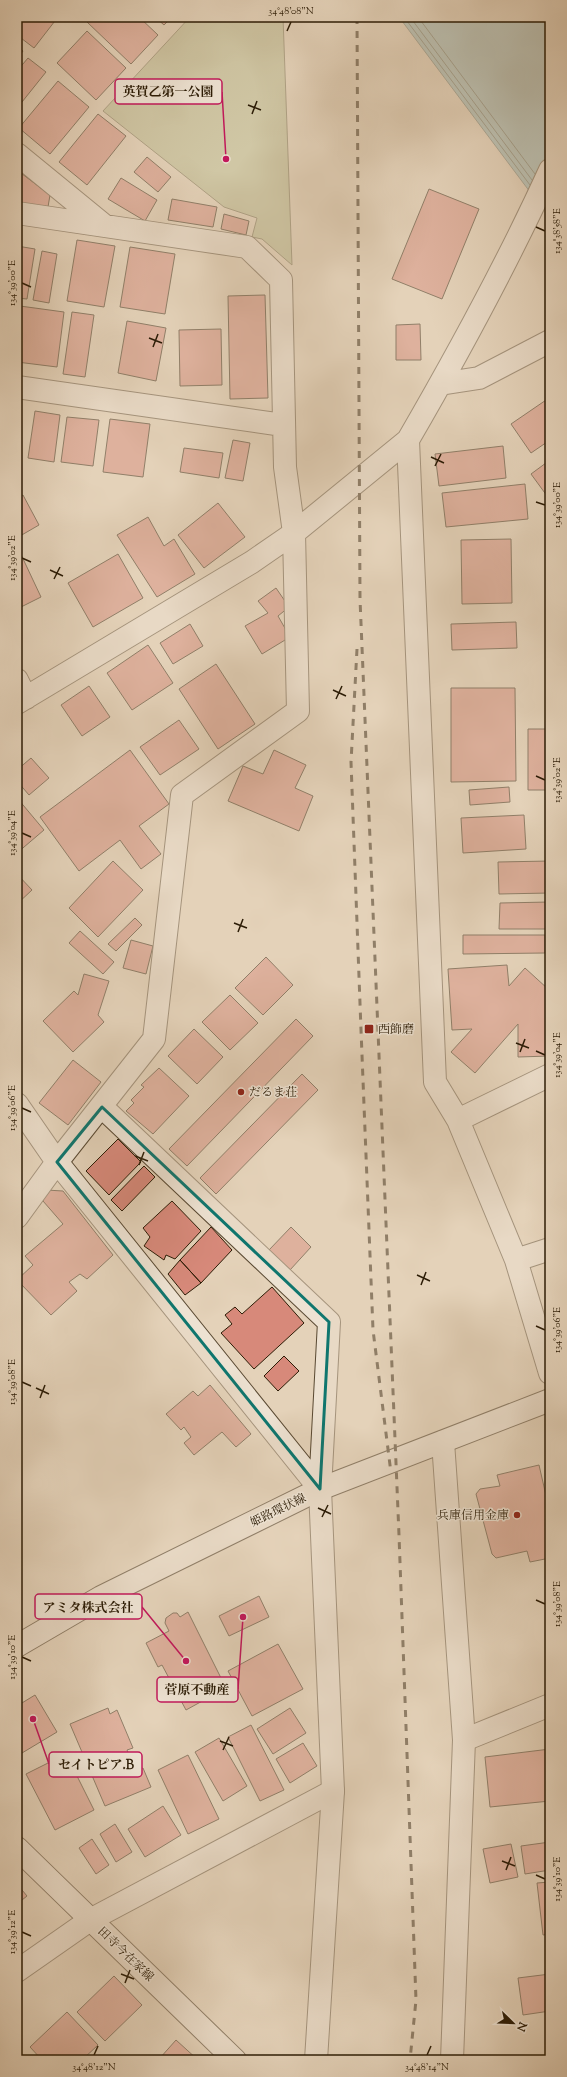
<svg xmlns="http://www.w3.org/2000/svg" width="567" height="2077" font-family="'Sorts Mill Goudy','Noto Serif JP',serif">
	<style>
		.green { fill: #b9ba8c; stroke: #726b49 }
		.water { fill: #95b7b3; stroke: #6b796e }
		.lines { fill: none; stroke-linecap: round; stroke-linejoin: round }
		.shore { stroke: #606a5c; stroke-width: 1 }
		.building { fill: #d7897a; stroke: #2c1c06 }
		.minor-casing { stroke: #5a4a33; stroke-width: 24 }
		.tertiary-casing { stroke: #5a4a33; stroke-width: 24 }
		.secondary-casing { stroke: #2c1c06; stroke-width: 24 }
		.minor { stroke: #ede2d2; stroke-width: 22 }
		.tertiary { stroke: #ede2d2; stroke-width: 22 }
		.secondary { stroke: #ede2d2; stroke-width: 22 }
		.rail { stroke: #2c1c06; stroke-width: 3; stroke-dasharray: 7 7; stroke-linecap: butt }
		.marked { fill: none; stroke: #0f766e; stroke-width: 3; stroke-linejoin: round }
		.ticks { fill: none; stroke: #2c1c06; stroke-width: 1.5 }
		.poi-dot { fill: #8f2418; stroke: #ede2d2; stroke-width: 1.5 }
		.labels { text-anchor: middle; stroke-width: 3; stroke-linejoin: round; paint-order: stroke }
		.poi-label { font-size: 12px; fill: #2c1c06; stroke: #ede2d2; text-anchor: start }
		.street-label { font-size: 12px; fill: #2c1c06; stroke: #ede2d2 }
		.leader { fill: none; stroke: #c2185b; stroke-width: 1.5 }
		.callout-dot { fill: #c2185b; stroke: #ede2d2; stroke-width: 1.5 }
		.callout { fill: #ede2d2; stroke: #c2185b; stroke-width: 1.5 }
		.callout-label { font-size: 13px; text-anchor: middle; font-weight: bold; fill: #2c1c06 }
		.neatline { fill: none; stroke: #2c1c06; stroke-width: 1.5 }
		.ticks-label { font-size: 10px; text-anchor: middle; fill: #2c1c06 }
	</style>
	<rect width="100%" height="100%" fill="#e4d2b9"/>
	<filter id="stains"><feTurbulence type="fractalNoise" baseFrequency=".005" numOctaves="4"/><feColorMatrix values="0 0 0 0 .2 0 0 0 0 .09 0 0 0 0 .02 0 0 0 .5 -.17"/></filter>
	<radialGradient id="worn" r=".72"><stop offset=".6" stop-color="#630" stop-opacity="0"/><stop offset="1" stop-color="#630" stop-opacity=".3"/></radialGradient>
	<!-- green -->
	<path class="green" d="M190 17H283L292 265 262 239 252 237 257 218 224 207 103 111Z"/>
	<!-- water -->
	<path class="water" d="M399 17H550V215L539 204Z"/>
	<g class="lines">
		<!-- shore -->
		<path class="shore" d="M404 17 530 185
			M410 17 532 180
			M418 17 535 174"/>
	</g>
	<!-- building -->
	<path class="building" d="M17 17H58L34 48 17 35Z
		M92 17H139L158 35 131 64 87 22Z
		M155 17H172L164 25Z
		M87 31 126 68 96 100 57 63Z
		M17 46 23 51 17 59Z
		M28 58 46 72 18 107 17 71Z
		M58 81 89 107 50 154 19 128Z
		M98 114 126 136 87 185 59 162Z
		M147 157 171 177 158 192 134 172Z
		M17 170 50 195 48 207 17 203Z
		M121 178 157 200 145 221 108 199Z
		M429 189 479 209 442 299 392 279Z
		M172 199 217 207 213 227 168 220Z
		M224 214 249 221 246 235 221 229Z
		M77 240 115 246 104 307 67 301Z
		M17 246 35 249 27 299 17 298Z
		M130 247 175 254 165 314 120 307Z
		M42 251 57 254 49 303 33 300Z
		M265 295 268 398 230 399 228 296Z
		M20 306 64 312 57 367 17 362V330Z
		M72 312 94 315 85 377 63 374Z
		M127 321 166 328 156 381 118 373Z
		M420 324 421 360H396V325Z
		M221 329 222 385 180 386 179 330Z
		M549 398 550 440 531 453 511 424Z
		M35 411 60 415 54 462 28 458Z
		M67 417 99 420 93 466 61 462Z
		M110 419 150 424 143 477 103 472Z
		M233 440 250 443 243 481 225 478Z
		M503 446 506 478 439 486 435 454Z
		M184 448 223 453 219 478 180 472Z
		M550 460V500L531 474Z
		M525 484 528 519 446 527 442 493Z
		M23 495 39 525 20 536 17 531V498Z
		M218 503 245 537 204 568 178 535Z
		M148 517 164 546 174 539 195 574 157 597 117 535Z
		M511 539 512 603 462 604 461 540Z
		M17 546 41 597 17 609Z
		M118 554 143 598 93 627 68 583Z
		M276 588 289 607 278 616 290 637 262 654 245 626 268 613 258 601Z
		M546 610H550V686Z
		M516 622 517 648 452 650 451 624Z
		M190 624 203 646 173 664 160 643Z
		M148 645 173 683 132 710 107 673Z
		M216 664 255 724 218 749 179 689Z
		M89 686 110 717 82 736 61 705Z
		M451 688H515L516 781 451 782Z
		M179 720 199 749 160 775 140 747Z
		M528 729H550V790H528Z
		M130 750 169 804 139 826 161 854 141 869 120 840 79 871 40 817Z
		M274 750 306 765 295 788 313 796 299 831 228 801 243 766 263 774Z
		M31 758 49 778 29 795 17 781V770Z
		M509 787 510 802 470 805 469 790Z
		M18 799 44 830 17 853V800Z
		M524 815 526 849 463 853 461 818Z
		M113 861 143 890 98 937 69 908Z
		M550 861V893L499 894 498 862Z
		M17 874 32 890 17 904Z
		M550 902V929H499L500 903Z
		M135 918 142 925 116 951 108 944Z
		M80 931 114 962 103 974 69 943Z
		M463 935H545V953L463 954Z
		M131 940 153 946 146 974 123 968Z
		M266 957 293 985 263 1015 235 988Z
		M507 965 509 986 525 968 548 989 550 1056 518 1057V1024L475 1073 451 1052 472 1029 452 1030 448 969Z
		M84 974 109 981 98 1015 104 1022 73 1052 43 1021 74 991 78 995Z
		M230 995 258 1023 230 1050 202 1022Z
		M296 1019 313 1036 187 1166 169 1149Z
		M194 1029 223 1057 197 1084 168 1056Z
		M73 1060 101 1082 68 1125 39 1103Z
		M159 1068 189 1096 153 1134 126 1111 134 1103 131 1100 144 1087 141 1085Z
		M302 1074 318 1090 216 1194 200 1178Z
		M118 1139 141 1162 109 1195 86 1171Z
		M144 1166 155 1177 122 1211 111 1200Z
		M46 1190 63 1191 113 1255 87 1279 80 1274 69 1282 77 1291 51 1315 17 1280 33 1265 25 1256 63 1224 43 1201Z
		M172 1201 201 1231 175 1259 166 1255 164 1260 144 1246 150 1237 143 1228Z
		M211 1227 232 1250 201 1283 180 1260Z
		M291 1227 311 1247 290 1270 269 1250Z
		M180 1260 201 1283 185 1295 168 1274Z
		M272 1287 304 1323 254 1369 221 1333 232 1324 225 1315 235 1307 242 1314Z
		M284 1356 299 1371 278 1391 264 1376Z
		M210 1385 251 1434 236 1447 222 1432 194 1455 184 1443 191 1437 184 1427 181 1430 166 1414 193 1391 198 1396Z
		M539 1465 550 1513V1558L530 1562 527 1551 496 1558 492 1554 476 1494 480 1489 500 1486 497 1475Z
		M259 1596 269 1617 229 1636 219 1616Z
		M188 1612 226 1688 186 1710 162 1665 158 1667 146 1643 169 1631 165 1623 166 1618 173 1613H177L180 1617Z
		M278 1644 303 1689 252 1716 228 1671Z
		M35 1695 57 1732 17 1756V1706Z
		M108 1708 110 1714 117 1710 133 1748 127 1750 136 1771 143 1768 151 1787 105 1806 70 1724Z
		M290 1708 306 1733 273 1754 257 1729Z
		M251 1725 284 1790 260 1801 228 1737Z
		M219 1738 247 1786 223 1801 195 1752Z
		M303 1743 317 1766 290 1783 276 1759Z
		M550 1749V1801L490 1807 485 1757Z
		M66 1754 94 1810 55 1830 26 1774Z
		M188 1755 219 1819 188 1834 158 1770Z
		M163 1806 181 1835 145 1857 128 1829Z
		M115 1824 132 1852 116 1862 100 1834Z
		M92 1839 109 1865 96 1874 79 1848Z
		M550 1842V1870L525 1874 521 1846Z
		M511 1844 518 1877 490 1883 483 1849Z
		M550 1882V1934L543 1935 537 1883Z
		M17 1884 27 1896 17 1904Z
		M550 1974V2011L523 2015 518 1978Z
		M114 1976 142 2005 105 2041 77 2012Z
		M67 2012 98 2045 82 2060H42L30 2047Z
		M176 2040 198 2060H161L160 2058Z"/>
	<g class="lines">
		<defs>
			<path id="minor" d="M17 154 105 226
				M550 170C508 262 459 352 408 440L435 1082 458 1120 516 1260 550 1373
				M17 213 247 247 281 280 285 467 294 533 298 711 182 795 154 1039 57 1162 17 1217
				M440 384 479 378 550 341
				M17 387 283 425
				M17 680 26 698
				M17 703 252 562 294 533 408 440
				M17 1104 57 1162 320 1489
				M102 1107 329 1322 320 1489
				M458 1120 550 1075
				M516 1260 550 1249
				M464 1740 550 1705
				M17 1971 90 1920 333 1791"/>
			<path id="tertiary" d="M443 1442 464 1740 452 2060
				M316 2060 333 1791 320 1489"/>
			<path id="secondary" d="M17 1646 101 1597 320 1489 550 1400
				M17 1848 235 2060"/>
		</defs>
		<!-- minor casing -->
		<use href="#minor" class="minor-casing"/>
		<!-- tertiary casing -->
		<use href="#tertiary" class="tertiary-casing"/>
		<!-- secondary casing -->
		<use href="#secondary" class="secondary-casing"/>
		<!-- minor -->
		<use href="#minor" class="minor"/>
		<!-- tertiary -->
		<use href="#tertiary" class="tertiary"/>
		<!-- secondary -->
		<use href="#secondary" class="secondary"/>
		<!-- rail -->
		<path class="rail" d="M357 17 360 599 399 1535 416 2000 410 2060
			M357 649 351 762 361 1030 373 1330 391 1473"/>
	</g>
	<!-- marked area -->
	<path d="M0 0H567V2077H0ZM102 1107 329 1322 320 1489 57 1162Z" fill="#e4d2b9" fill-opacity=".55" fill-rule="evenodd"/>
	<path class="marked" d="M102 1107 329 1322 320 1489 57 1162Z"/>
	<!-- ticks -->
	<path class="ticks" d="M287 31 291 22M248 105 261 110M252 114 257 101M536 227 545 231M22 283 31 287M149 338 162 343M153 347 158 334M431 457 444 463M435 466 441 454M536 502 545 505M22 558 31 562M50 570 63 576M54 579 60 567M333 690 346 696M336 699 342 686M536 776 545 780M22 833 31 837M234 923 247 928M238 932 243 919M516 1043 529 1048M536 1051 545 1055M520 1052 525 1039M22 1108 31 1112M135 1156 148 1161M139 1165 144 1152M417 1275 430 1281M421 1285 426 1272M536 1326 545 1330M22 1382 31 1386M36 1388 49 1394M40 1398 45 1385M318 1508 331 1514M322 1517 328 1505M536 1600 545 1604M22 1657 31 1661M220 1741 233 1746M223 1750 229 1737M502 1861 515 1866M506 1870 511 1857M536 1875 545 1879M22 1932 31 1936M121 1974 134 1979M125 1983 130 1970M94 2055 98 2046M427 2055 431 2046"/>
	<!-- markers -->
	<g class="poi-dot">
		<rect x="364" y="1024" width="10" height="10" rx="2"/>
		<circle cx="241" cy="1092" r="4"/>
		<circle cx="517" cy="1515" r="4"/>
	</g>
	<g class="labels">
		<!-- poi labels -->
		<g class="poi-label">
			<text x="378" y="1033">西飾磨</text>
			<text x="249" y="1096">だるま荘</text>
			<text x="509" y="1519" text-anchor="end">兵庫信用金庫</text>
		</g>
		<!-- street labels -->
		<g class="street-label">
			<text transform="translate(278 1510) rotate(-26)" y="4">姫路環状線</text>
			<text transform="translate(126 1954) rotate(44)" y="4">田寺今在家線</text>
		</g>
	</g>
	<!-- callouts -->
	<path class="leader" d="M226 159L222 92M186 1661L142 1607M243 1617L238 1689M33 1719L49 1764"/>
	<g class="callout-dot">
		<circle cx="226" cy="159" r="4"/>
		<circle cx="186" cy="1661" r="4"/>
		<circle cx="243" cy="1617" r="4"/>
		<circle cx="33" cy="1719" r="4"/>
	</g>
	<g class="callout">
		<rect x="115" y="79" width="107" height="25" rx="4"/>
		<rect x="35" y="1594" width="107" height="25" rx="4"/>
		<rect x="157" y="1677" width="81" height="25" rx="4"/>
		<rect x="49" y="1752" width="93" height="25" rx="4"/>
	</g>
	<g class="callout-label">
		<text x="168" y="96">英賀乙第一公園</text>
		<text x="88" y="1612">アミタ株式会社</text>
		<text x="197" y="1694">菅原不動産</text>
		<text x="96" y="1769">セイトピア.B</text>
	</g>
	<!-- margin -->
	<rect width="567" height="2077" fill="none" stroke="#e4d2b9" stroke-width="44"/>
	<!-- north arrow -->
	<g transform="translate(513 2023) rotate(113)" stroke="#ede2d2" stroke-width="3" paint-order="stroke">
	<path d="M0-3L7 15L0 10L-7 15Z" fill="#2c1c06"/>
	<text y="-6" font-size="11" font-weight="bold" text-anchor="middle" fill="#2c1c06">N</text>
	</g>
	<rect x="22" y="22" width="523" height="2033" class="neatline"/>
	<g class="ticks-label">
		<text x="291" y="14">34°48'08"N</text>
		<text transform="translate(556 231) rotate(-90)" y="4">134°38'58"E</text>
		<text transform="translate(11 283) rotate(-90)" y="4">134°39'00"E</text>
		<text transform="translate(556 505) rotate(-90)" y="4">134°39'00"E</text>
		<text transform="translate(11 558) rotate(-90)" y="4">134°39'02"E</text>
		<text transform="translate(556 780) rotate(-90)" y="4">134°39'02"E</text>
		<text transform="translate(11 833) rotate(-90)" y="4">134°39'04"E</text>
		<text transform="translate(556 1055) rotate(-90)" y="4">134°39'04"E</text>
		<text transform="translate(11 1108) rotate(-90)" y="4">134°39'06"E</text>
		<text transform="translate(556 1330) rotate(-90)" y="4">134°39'06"E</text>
		<text transform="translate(11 1382) rotate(-90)" y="4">134°39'08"E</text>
		<text transform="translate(556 1604) rotate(-90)" y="4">134°39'08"E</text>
		<text transform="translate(11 1657) rotate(-90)" y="4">134°39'10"E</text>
		<text transform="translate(556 1879) rotate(-90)" y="4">134°39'10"E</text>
		<text transform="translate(11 1932) rotate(-90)" y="4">134°39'12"E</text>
		<text x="94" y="2070">34°48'12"N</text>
		<text x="427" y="2070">34°48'14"N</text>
	</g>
	<rect width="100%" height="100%" filter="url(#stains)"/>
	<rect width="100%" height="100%" fill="url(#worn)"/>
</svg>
